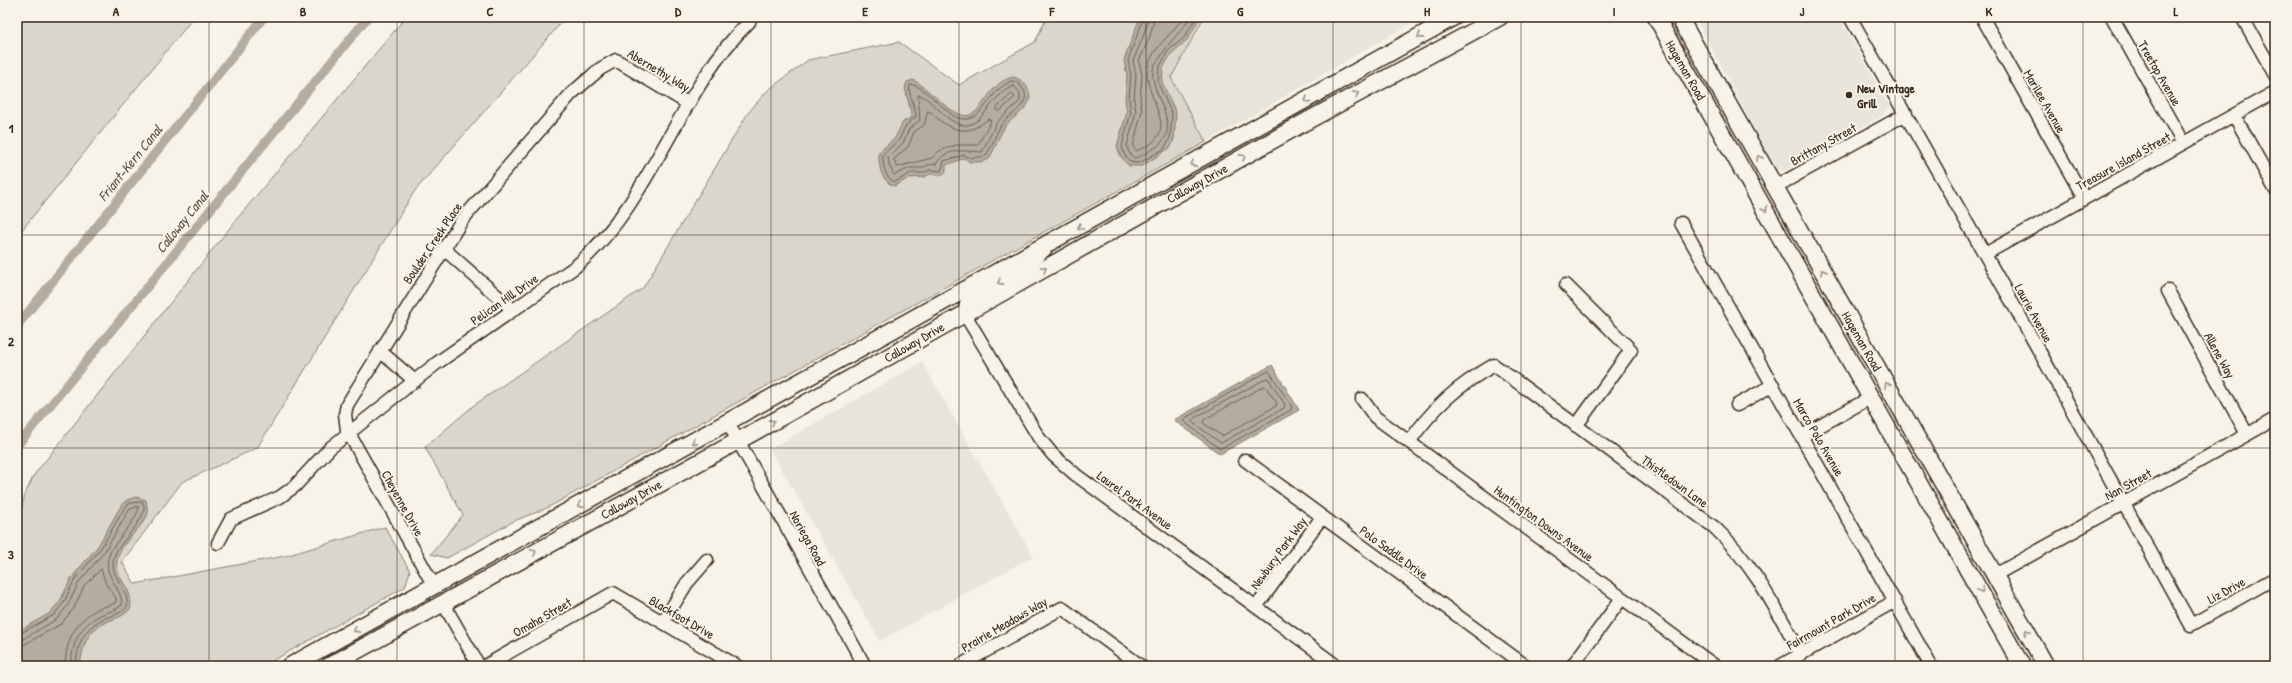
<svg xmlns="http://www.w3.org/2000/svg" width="2292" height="683" font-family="'Patrick Hand',sans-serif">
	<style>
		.built { fill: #e9e4d9 }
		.green { fill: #dbd6cb; stroke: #8b8074 }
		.water { fill: #b4aca0; stroke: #84786c }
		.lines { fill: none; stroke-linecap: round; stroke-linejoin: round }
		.shore { stroke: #6b5e52; stroke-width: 1 }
		.canal { stroke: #b4aca0; stroke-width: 9 }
		.minor-casing { stroke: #3b2a1e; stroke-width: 15 }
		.major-casing { stroke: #3b2a1e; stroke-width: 19 }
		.minor { stroke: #f7f3e8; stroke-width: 12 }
		.major { stroke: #f7f3e8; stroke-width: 16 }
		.oneway { stroke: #998e83 }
		.grid { fill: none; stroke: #3b2a1e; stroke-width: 1; stroke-opacity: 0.55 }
		.poi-dot { fill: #3b2a1e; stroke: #f7f3e8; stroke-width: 1.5 }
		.labels { text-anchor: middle; stroke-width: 4; stroke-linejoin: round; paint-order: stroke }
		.street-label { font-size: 13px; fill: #3b2a1e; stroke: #f7f3e8 }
		.poi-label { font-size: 13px; font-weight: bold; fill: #3b2a1e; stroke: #f7f3e8; text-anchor: start }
		.water-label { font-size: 14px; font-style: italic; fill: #5f5145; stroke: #f7f3e8 }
		.neatline { fill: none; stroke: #3b2a1e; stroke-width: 1.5 }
		.grid-label { font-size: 13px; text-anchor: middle; font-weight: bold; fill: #3b2a1e }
	</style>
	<rect width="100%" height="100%" fill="#f7f3e8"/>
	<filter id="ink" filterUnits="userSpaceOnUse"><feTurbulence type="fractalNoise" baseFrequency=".025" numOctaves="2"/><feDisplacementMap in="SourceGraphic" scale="8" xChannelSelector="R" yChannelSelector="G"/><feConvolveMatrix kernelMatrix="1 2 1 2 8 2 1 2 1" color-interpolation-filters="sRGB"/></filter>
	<g filter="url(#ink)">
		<!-- built -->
		<path class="built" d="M1204 17H1422L1206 142 1171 78Z
			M1695 17H1839L1889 106 1885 114 1785 171 1775 168Z
			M922 362 1033 556 880 641 770 449Z"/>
		<!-- green -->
		<path class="green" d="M17 17H194L17 236Z
			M406 17H570L560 24 414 192 257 448 182 482 122 562 135 584 285 556 385 527 410 571 405 587 263 666H17V527L25 494 34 475 236 220Z
			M1047 17H1204L1171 78 1206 142 547 508 514 521 447 558 431 554 463 515 425 447 473 406 643 288 748 113 767 91 808 60 899 42 959 85 1035 42Z"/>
		<!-- water -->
		<path class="water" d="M1140 17H1200L1188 39 1171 54 1163 68 1162 82 1176 113 1174 139 1171 147 1142 166H1129L1121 157 1117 146 1127 112 1125 99 1127 76 1124 60Z
			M1014 77C1020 79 1025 83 1028 89 1037 108 1012 115 1004 128 998 138 995 149 989 159L981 162H969L965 158 946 165V171L941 176 930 174 924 177 909 178 895 186C881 183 878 164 879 152L895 138 903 122 912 117 905 88 907 82 913 80C927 86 955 121 970 115 986 108 990 81 1014 77Z
			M1272 365 1299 410 1220 454 1174 420Z
			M136 497 146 500 148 514C141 529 123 541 118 557 111 578 136 588 130 609 124 616 117 618 109 621 87 629 83 645 80 666H17V632L50 613 60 601 72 577 98 546 122 504 127 500Z"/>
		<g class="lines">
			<!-- shore -->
			<path class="shore" d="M1144 17 1128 60 1131 75 1129 99 1131 112 1122 146 1125 156 1131 162 1135 163 1141 162 1164 149 1170 138 1172 114 1158 83 1159 68 1168 51 1185 37 1196 17
				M1149 17 1143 37 1133 61 1136 75 1134 99 1136 112 1127 146 1129 153 1134 158C1141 157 1147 152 1153 149 1189 128 1145 93 1154 66 1156 62 1159 59 1161 56 1169 41 1182 32 1190 17
				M1155 17 1149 39 1139 61 1142 75 1140 99 1142 111 1133 146 1136 151C1188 132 1141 100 1148 66 1152 48 1174 33 1183 17
				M1011 81C1015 81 1017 82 1019 84 1038 102 1010 113 1001 125 995 135 992 146 986 156L971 158 964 155 944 161 941 171 930 170 923 173H911L895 182C885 179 882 163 883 154L899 140 906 125 916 117C916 108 907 92 910 85 921 82 945 113 958 118 978 124 986 102 998 90 1002 86 1007 84 1011 81Z
				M1014 86 1020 93V101L997 122 982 152C966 151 946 147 936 164L928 165 922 168H910L894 175 889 165 888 157 903 143 909 129 920 120 918 95C935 97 954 140 978 120 990 109 998 91 1014 86Z
				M1012 94 1015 97 1000 111H997V108Z
				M928 111C932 112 934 115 937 118 955 133 970 135 988 119L991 121 978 145H956L939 151 932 158 897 167 894 159 908 147 914 132 924 125Z
				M1269 371 1292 407 1291 410 1220 449 1183 421 1184 419Z
				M1268 378 1285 405 1284 408 1221 443 1192 422 1193 419Z
				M1265 386 1277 403 1276 406 1222 436 1203 423 1204 420Z
				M17 635 54 615 64 602 75 579 101 548 125 507 130 503 142 502C153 513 119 543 115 554 106 576 130 587 127 607 121 614 113 615 105 618 84 627 77 644 76 666
				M17 640 23 639 57 619 68 605 79 582 105 551 129 510 138 506C142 515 114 542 110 553 100 575 122 586 122 605 117 610 110 611 103 614 80 624 72 642 71 666
				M17 646 25 644 61 624 74 608 84 586 101 569 106 584 116 598V602C111 606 104 606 98 609 75 621 66 640 65 666"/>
			<!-- canal -->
			<path class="canal" d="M17 326 264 17
				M17 446 368 17"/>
			<defs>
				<path id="minor" d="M1850 17 2017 311 2191 625 2275 578
					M1982 17 2084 198
					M2112 17 2183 143
					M2242 17 2275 75
					M2234 115 2275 189
					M1775 187 1906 114
					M1681 223 1931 666
					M443 248 513 310
					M1045 250 1026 268 966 304 964 313 1039 438 1053 455 1076 475 1337 666
					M1985 254 2275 92
					M1566 285 1631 350 1576 426
					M2168 291 2247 434
					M380 351 415 381
					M1362 399 1375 417 1715 666
					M1737 405 1773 385
					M728 423 865 666
					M1802 436 1870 398
					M1409 442C1434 407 1457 386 1494 365L1714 527C1753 563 1776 609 1801 654
					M1245 460 1526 666
					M218 543 231 519 280 497 295 486 330 448 437 363 575 267C653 201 677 92 749 22L746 17
					M1995 575 2275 419
					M434 586 347 430 345 414 347 405 462 220 571 94 600 69 616 60 689 104
					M443 603 479 666
					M1256 607 1322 517
					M663 622 687 583 707 560
					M485 666 613 593 737 666
					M962 666 961 665 1062 608 1141 666
					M1572 666 1622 598
					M1780 666 1895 601"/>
				<path id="major" d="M1656 17 2022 666
					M1679 17 2046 666
					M290 666 1454 17
					M329 666 785 415 1307 121 1500 17"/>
			</defs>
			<!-- minor casing -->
			<use href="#minor" class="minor-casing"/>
			<!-- major casing -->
			<use href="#major" class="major-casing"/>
			<!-- minor -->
			<use href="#minor" class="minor"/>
			<!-- major -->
			<use href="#major" class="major"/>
		</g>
		<!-- one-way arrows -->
		<defs><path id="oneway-chevron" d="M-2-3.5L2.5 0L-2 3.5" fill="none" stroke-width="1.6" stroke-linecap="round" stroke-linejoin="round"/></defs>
		<g class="oneway">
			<use href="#oneway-chevron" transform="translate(1420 36) rotate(151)"/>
			<use href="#oneway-chevron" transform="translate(1356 94) rotate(-28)"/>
			<use href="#oneway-chevron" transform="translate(1307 100) rotate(151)"/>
			<use href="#oneway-chevron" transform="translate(1243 157) rotate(-29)"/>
			<use href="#oneway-chevron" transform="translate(1759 158) rotate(-119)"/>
			<use href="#oneway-chevron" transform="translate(1193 164) rotate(151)"/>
			<use href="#oneway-chevron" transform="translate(1765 209) rotate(61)"/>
			<use href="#oneway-chevron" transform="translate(1080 227) rotate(151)"/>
			<use href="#oneway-chevron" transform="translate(1044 269) rotate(-29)"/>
			<use href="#oneway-chevron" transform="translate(1823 272) rotate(-120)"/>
			<use href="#oneway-chevron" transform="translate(1000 282) rotate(151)"/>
			<use href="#oneway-chevron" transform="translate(1887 385) rotate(-120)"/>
			<use href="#oneway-chevron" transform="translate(772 422) rotate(-28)"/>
			<use href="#oneway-chevron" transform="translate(694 442) rotate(151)"/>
			<use href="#oneway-chevron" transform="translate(580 505) rotate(151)"/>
			<use href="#oneway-chevron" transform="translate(534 552) rotate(-29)"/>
			<use href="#oneway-chevron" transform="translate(1981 590) rotate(61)"/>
			<use href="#oneway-chevron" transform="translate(356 630) rotate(151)"/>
			<use href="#oneway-chevron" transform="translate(2027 632) rotate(-119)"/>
		</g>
	</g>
	<!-- grid -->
	<path class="grid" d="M209 17V666M397 17V666M584 17V666M771 17V666M959 17V666M1146 17V666M1333 17V666M1521 17V666M1708 17V666M1895 17V666M2083 17V666M17 235H2275M17 448H2275"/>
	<!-- markers -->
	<circle class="poi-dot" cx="1849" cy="95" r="4"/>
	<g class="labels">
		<!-- street labels -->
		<g class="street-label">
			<text transform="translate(659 70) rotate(31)" y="5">Abernethy Way</text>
			<text transform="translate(1686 70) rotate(60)" y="5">Hageman Road</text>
			<text transform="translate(2160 73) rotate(60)" y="5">Treetop Avenue</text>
			<text transform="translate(2045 101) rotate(60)" y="5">Marilee Avenue</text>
			<text transform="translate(1823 144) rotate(-29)" y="5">Brittany Street</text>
			<text transform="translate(2123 161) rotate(-29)" y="5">Treasure Island Street</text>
			<text transform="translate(1197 183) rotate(-29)" y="5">Calloway Drive</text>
			<text transform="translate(432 243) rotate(-56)" y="5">Boulder Creek Place</text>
			<text transform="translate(504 299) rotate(-35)" y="5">Pelican Hill Drive</text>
			<text transform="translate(2034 313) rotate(61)" y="5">Laurie Avenue</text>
			<text transform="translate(1862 341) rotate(60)" y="5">Hageman Road</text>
			<text transform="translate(914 342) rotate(-30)" y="5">Calloway Drive</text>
			<text transform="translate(2220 355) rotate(61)" y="5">Allene Way</text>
			<text transform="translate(1819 437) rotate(60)" y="5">Marco Polo Avenue</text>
			<text transform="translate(1675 481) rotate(36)" y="5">Thistledown Lane</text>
			<text transform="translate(2128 484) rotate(-29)" y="5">Nan Street</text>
			<text transform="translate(631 499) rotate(-29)" y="5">Calloway Drive</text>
			<text transform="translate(1135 500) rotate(36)" y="5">Laurel Park Avenue</text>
			<text transform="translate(403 503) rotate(61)" y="5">Cheyenne Drive</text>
			<text transform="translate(1544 523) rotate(36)" y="5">Huntington Downs Avenue</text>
			<text transform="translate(808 538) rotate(61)" y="5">Noriega Road</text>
			<text transform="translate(1394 552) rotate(36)" y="5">Polo Saddle Drive</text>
			<text transform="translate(1278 553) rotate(-54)" y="5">Newbury Park Way</text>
			<text transform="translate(2226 590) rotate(-29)" y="5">Liz Drive</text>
			<text transform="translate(542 617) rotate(-30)" y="5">Omaha Street</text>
			<text transform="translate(682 617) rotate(30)" y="5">Blackfoot Drive</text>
			<text transform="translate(1831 621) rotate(-30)" y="5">Fairmount Park Drive</text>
			<text transform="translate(1004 624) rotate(-30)" y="5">Prairie Meadows Way</text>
		</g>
		<!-- poi labels -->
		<g class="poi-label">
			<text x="1857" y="93">New Vintage<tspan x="1857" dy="15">Grill</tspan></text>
		</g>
		<!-- water labels -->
		<g class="water-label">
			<text transform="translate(130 163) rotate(-51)" y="5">Friant-Kern Canal</text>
			<text transform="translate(182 222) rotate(-51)" y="5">Calloway Canal</text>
		</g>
	</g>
	<!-- margin -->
	<rect width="2292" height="683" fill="none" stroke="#f7f3e8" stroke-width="44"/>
	<rect x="22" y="22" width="2248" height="639" class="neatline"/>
	<g class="grid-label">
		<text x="116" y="16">A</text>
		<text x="303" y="16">B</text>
		<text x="490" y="16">C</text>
		<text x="678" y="16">D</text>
		<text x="865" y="16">E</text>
		<text x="1052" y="16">F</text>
		<text x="1240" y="16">G</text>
		<text x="1427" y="16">H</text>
		<text x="1614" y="16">I</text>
		<text x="1802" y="16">J</text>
		<text x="1989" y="16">K</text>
		<text x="2176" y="16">L</text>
		<text x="11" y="133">1</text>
		<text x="11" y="346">2</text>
		<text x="11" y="559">3</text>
	</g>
</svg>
